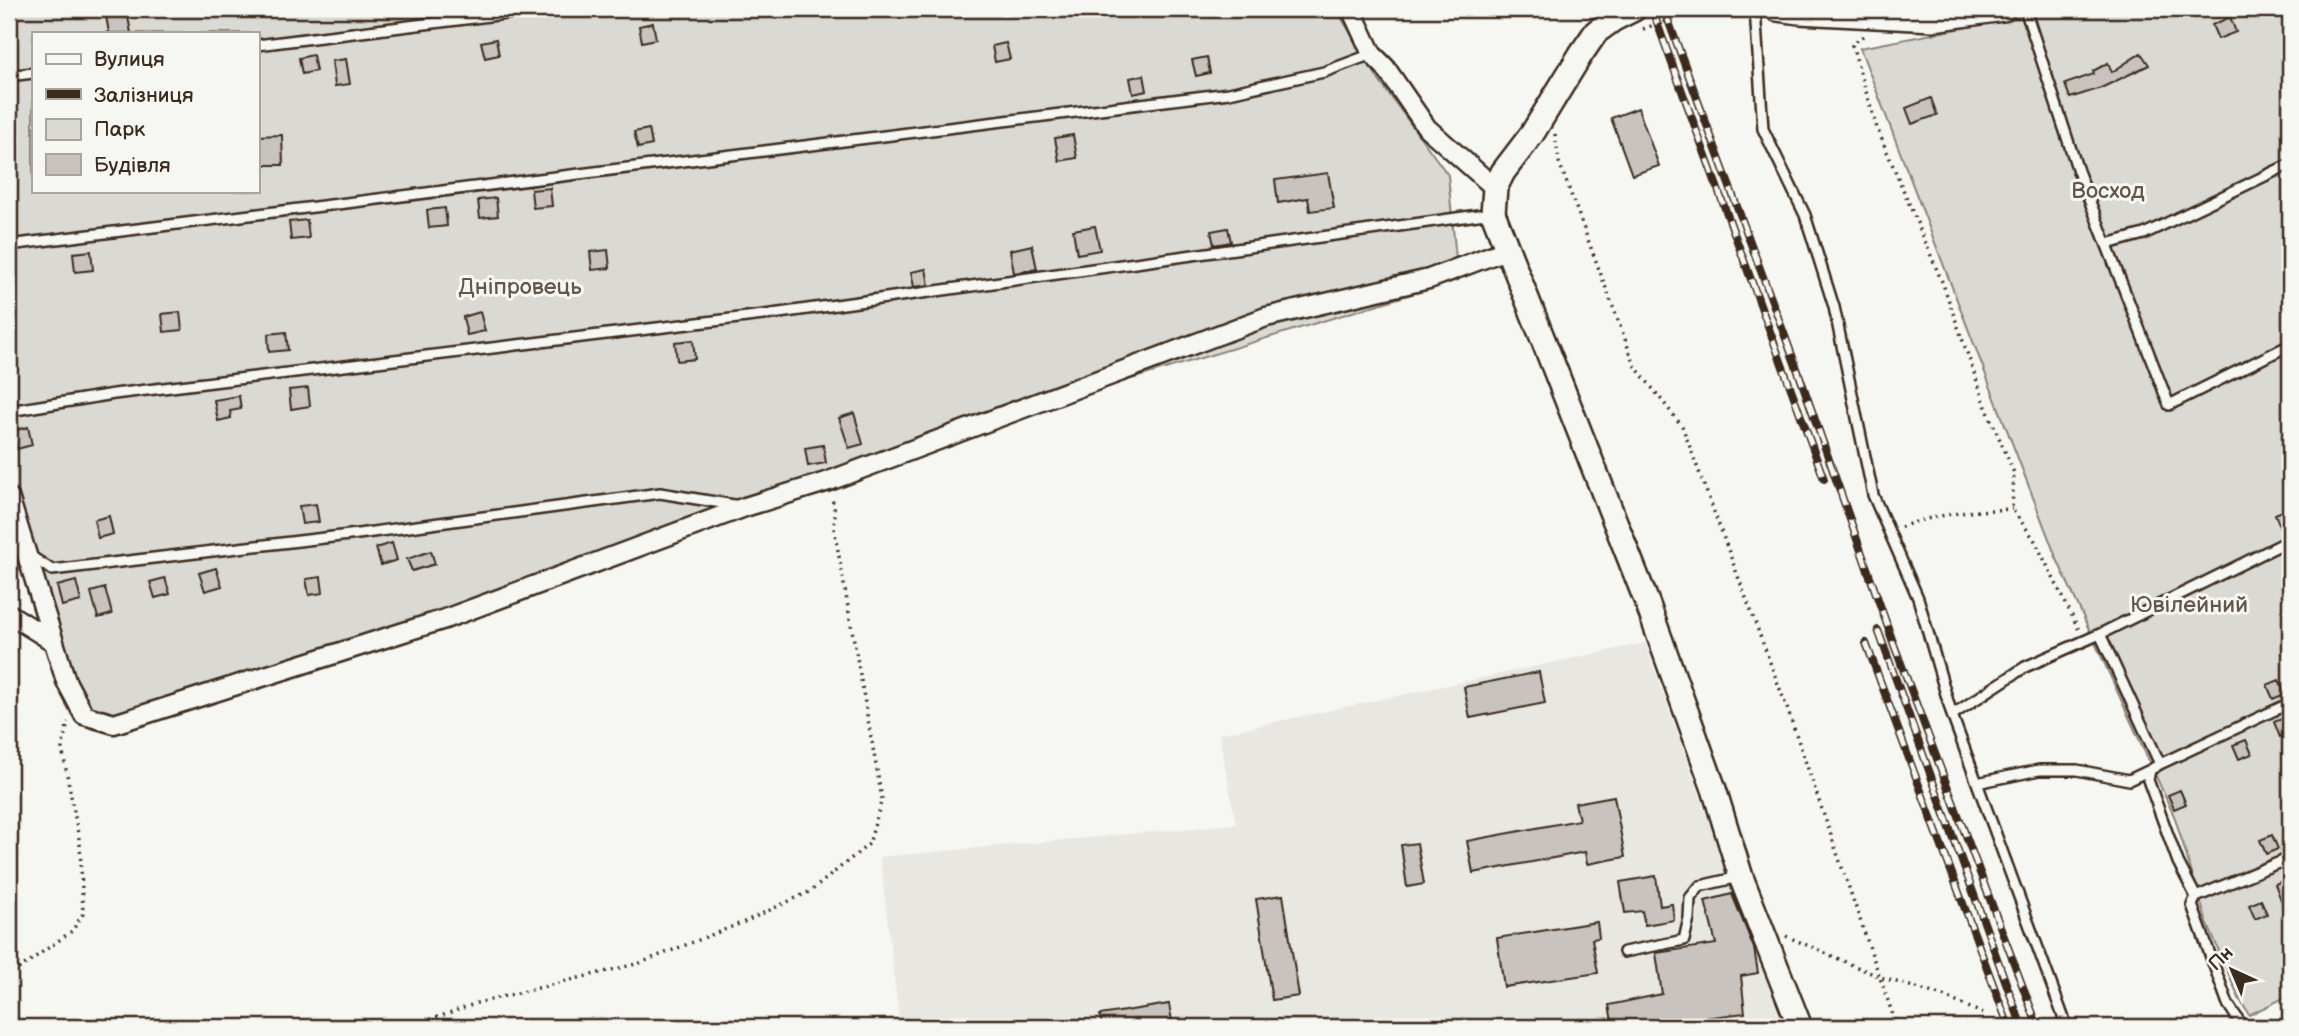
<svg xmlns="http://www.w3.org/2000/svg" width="2299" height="1036" font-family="'Balsamiq Sans',sans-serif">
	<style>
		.built { fill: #e8e7e2 }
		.green { fill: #dad9d3; stroke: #8a8278; stroke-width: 2; fill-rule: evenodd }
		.building { fill: #c8c3be; stroke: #3b2a1e; stroke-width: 2 }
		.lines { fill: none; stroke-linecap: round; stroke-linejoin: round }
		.service-casing { stroke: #3b2a1e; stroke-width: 14 }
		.minor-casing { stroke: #3b2a1e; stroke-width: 23 }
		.tertiary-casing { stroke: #3b2a1e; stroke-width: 28 }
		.path { stroke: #3b2a1e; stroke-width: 3.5; stroke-dasharray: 2 5; stroke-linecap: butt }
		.service { stroke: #f6f6f2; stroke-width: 9 }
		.minor { stroke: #f6f6f2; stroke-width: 18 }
		.tertiary { stroke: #f6f6f2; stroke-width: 23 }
		.rail-casing { stroke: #3b2a1e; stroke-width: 8 }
		.rail { stroke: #f6f6f2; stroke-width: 5; stroke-dasharray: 16; stroke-linecap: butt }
		.labels { text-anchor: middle; stroke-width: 6; stroke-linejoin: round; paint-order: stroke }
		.park-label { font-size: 23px; fill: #63564b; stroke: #f6f6f2 }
	</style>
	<rect width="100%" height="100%" fill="#f6f6f2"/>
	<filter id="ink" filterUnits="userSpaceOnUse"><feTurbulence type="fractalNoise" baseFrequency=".0143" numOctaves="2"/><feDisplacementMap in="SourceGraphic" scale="14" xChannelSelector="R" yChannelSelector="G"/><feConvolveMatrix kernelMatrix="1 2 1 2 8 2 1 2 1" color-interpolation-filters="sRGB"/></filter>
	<g filter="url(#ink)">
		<!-- built -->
		<path class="built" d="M1645 643 1783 1027H900L880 857 1236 824 1219 734Z"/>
		<!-- green -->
		<path class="green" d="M9 9H1336L1380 82 1448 175 1458 280 984 424 425 619 102 720 64 694 9 526ZM33 33H257V191H33Z
			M2061 9H2290V995L2249 1015 2239 998 2207 923 2175 818 2056 557 1860 48Z"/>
		<!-- building -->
		<path class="building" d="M127 11 131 33H109L106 16Z
			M2230 17 2236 32 2218 39 2212 25Z
			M653 23 656 39 642 42 639 26Z
			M496 39 499 55 485 58 481 42Z
			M1006 43 1010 59 995 62 992 46Z
			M2141 53 2149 65 2101 88 2070 98 2065 84 2094 74 2093 71 2108 63 2112 72Z
			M313 55 316 71 302 74 299 58Z
			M1207 57 1210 73 1196 76 1192 60Z
			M346 59 350 84 335 86 332 61Z
			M1144 75 1147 91 1133 94 1130 78Z
			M1931 98 1937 115 1912 124 1906 108Z
			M1638 108 1659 166 1632 175 1611 118Z
			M649 129 652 145 638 148 634 132Z
			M282 135 283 165H258L257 136Z
			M1073 135 1077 158 1059 161 1055 138Z
			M1328 173 1334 208 1310 211 1308 198 1278 203 1275 180Z
			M550 188 552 206 533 208 531 190Z
			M496 198 498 216 480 218 478 200Z
			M445 208 447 226 429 228 427 210Z
			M307 220 309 238 291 240 289 222Z
			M1095 226 1100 250 1077 254 1073 230Z
			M1228 228 1231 242 1214 245 1211 231Z
			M1032 245 1037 269 1014 273 1010 250Z
			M608 250 610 268 592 270 590 252Z
			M91 251 93 270 75 272 73 253Z
			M926 269 929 285 914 287 911 272Z
			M180 312 182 330 164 332 162 314Z
			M480 312 485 331 467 335 463 317Z
			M286 332 288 350 269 352 268 334Z
			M693 340 695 359 677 361 675 342Z
			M308 388 310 406 291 409 289 390Z
			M239 396 241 409 230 411 231 418 218 421 214 400Z
			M854 413 863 444 849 448 839 418Z
			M28 427 32 445 17 449 13 431Z
			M823 445 826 463 808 466 805 448Z
			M316 504 319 522 302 524 299 506Z
			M2287 509 2290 517V533L2283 535 2275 514Z
			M109 516 113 534 98 538 94 520Z
			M392 543 397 560 381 565 376 548Z
			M431 551 435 564 412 571 407 559Z
			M216 568 222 586 205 591 199 573Z
			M321 577 323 593 309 595 306 579Z
			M165 578 170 594 155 598 150 582Z
			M76 581 81 601 62 606 57 586Z
			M105 588 112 614 98 618 91 592Z
			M1539 672 1545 703 1470 718 1464 687Z
			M2279 680 2285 694 2273 699 2267 685Z
			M2286 717 2290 732 2280 737 2274 722Z
			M2246 740 2252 754 2239 759 2233 745Z
			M2180 790 2186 804 2174 809 2168 795Z
			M1614 796 1625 857 1587 864 1585 852 1473 873 1467 841 1579 820 1575 803Z
			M2272 835 2278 849 2266 854 2260 840Z
			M1417 843 1424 884 1407 887 1401 845Z
			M1656 876 1660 906 1672 904 1674 920 1645 925 1642 911 1625 913 1620 882Z
			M2287 879 2290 887 2289 921 2275 884Z
			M1732 894 1754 948 1758 973 1741 976 1745 1013 1697 1019V1022L1665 1027H1613L1609 1005 1662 994 1656 953 1716 944 1705 901Z
			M1283 895 1299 996 1272 1000 1256 899Z
			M2261 900 2267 914 2255 919 2249 905Z
			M1597 922 1599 938 1592 939 1598 973 1504 987 1497 938Z
			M1169 1004 1173 1027H1102L1100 1015Z"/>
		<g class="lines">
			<defs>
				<path id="service" d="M1755 9 1763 129 1805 215 1834 307 1873 495 1918 598 1952 715 2067 1027
					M2025 9 2078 171 2169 405 2290 345
					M257 45 545 9
					M9 76 33 73
					M2107 244 2144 234 2290 164
					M9 245 1229 93 1324 72 1372 54
					M9 411 114 394 772 314 1492 213
					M29 555 52 570 358 534 660 493 740 506
					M2100 634 2160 764 2150 770 2148 780 2178 862 2196 897 2192 905 2228 1004 2243 1027
					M1952 715 2025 667 2100 634 2290 540
					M2160 764 2290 703
					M1977 783 2039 770H2077L2129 780 2150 770
					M2196 897 2290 858
					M1624 952 1684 940 1689 918 1690 898 1700 886 1739 877
					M2286 1027 2290 1025"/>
				<path id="minor" d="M1351 9 1372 54 1385 67 1427 128 1495 188
					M9 497 66 681 84 715 114 724 445 619 745 507 829 481 1266 317 1429 279 1506 250
					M9 614 54 642"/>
				<path id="tertiary" d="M1634 9 1614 19 1596 32 1581 54 1532 134 1503 172 1495 188 1493 213 1648 605 1714 789 1741 877 1800 1027
					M1777 9 1799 12 1933 19 2003 9"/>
			</defs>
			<!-- service casing -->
			<use href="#service" class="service-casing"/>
			<!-- minor casing -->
			<use href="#minor" class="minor-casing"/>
			<!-- tertiary casing -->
			<use href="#tertiary" class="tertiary-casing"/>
			<!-- path -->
			<path class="path" d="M1643 29 1699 9
				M1863 36 1852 45 1877 128 1943 284 1986 407 2014 473 2012 509 2034 539 2079 630
				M1555 134 1559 162 1635 366 1682 426 1787 708 1897 1027
				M1901 527C1937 513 1974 511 2012 509
				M1786 936 1880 977 1943 996 1984 1014
				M9 979 13 973 72 931 83 914 80 844 62 748 68 722
				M410 1027 477 1003 640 963 744 922 811 891 869 844 882 799 834 528 835 512 832 498"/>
			<!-- service -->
			<use href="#service" class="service"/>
			<!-- minor -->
			<use href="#minor" class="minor"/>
			<!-- tertiary -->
			<use href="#tertiary" class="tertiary"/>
			<defs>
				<path id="rail" d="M1652 9 1824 479
					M1664 9 1799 374 1893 642 2038 1027
					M1878 630 2022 1027
					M1866 643 2009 1027"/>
			</defs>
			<!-- rail casing -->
			<use href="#rail" class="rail-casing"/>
			<!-- rail -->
			<use href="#rail" class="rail"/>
		</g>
	</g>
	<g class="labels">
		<!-- park labels -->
		<g class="park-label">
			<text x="2108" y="198">Восход</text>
			<text x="520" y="294">Дніпровець</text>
			<text x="2189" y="612">Ювілейний</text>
		</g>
	</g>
	<!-- margin -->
	<rect width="2299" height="1036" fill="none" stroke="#f6f6f2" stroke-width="35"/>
	<rect x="18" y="18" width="2264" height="1001" fill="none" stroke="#3b2a1e" stroke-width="2.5" filter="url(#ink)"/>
	<!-- legend -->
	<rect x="32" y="32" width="228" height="161" fill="#f6f6f2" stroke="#aba49d" stroke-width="2"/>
	<rect x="46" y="54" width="35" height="10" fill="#f6f6f2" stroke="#aba49d" stroke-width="2"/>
	<text x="94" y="66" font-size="21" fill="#3b2a1e">Вулиця</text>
	<rect x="46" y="89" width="35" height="10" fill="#3b2a1e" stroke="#aba49d" stroke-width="2"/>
	<text x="94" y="102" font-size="21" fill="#3b2a1e">Залізниця</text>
	<rect x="46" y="119" width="35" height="21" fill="#dad9d3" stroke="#aba49d" stroke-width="2"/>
	<text x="94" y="136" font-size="21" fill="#3b2a1e">Парк</text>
	<rect x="46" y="154" width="35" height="21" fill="#c8c3be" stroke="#aba49d" stroke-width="2"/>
	<text x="94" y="172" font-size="21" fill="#3b2a1e">Будівля</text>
	<!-- north arrow -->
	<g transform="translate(2232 970) rotate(316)" stroke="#f6f6f2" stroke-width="5" paint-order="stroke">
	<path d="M0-5L12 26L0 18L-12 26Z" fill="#3b2a1e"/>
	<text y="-10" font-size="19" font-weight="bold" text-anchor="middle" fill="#3b2a1e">Пн</text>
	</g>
</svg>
